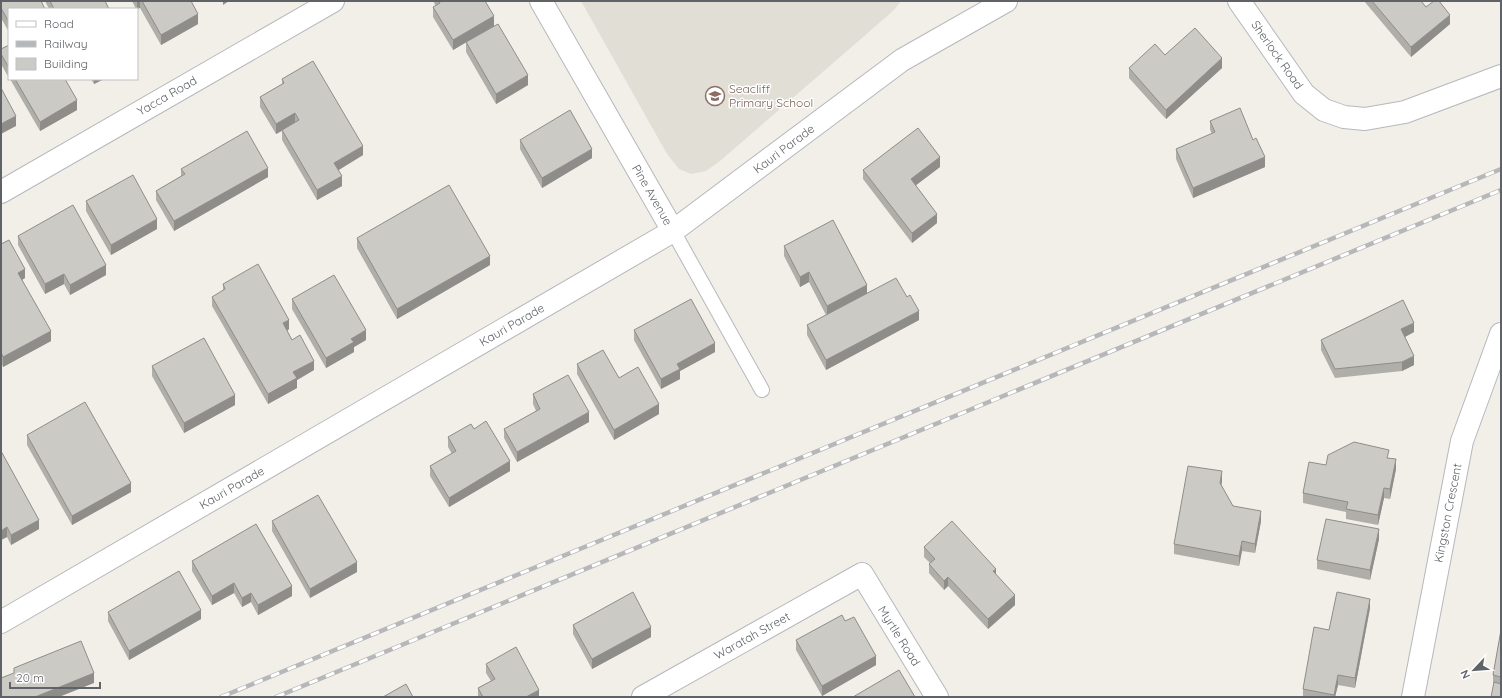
<svg xmlns="http://www.w3.org/2000/svg" width="1502" height="698" font-family="Quicksand,sans-serif">
	<style>
		.education { fill: #e1ded6 }
		.lines { fill: none; stroke-linecap: round; stroke-linejoin: round }
		.service-casing { stroke: #b5b8bc; stroke-width: 16 }
		.minor-casing { stroke: #b5b8bc; stroke-width: 24 }
		.service { stroke: #fff; stroke-width: 14 }
		.minor { stroke: #fff; stroke-width: 22 }
		.rail-casing { stroke: #b6b7b8; stroke-width: 4.5 }
		.rail { stroke: #fff; stroke-width: 3; stroke-dasharray: 9; stroke-linecap: butt }
		.wall { fill: #afaea9 }
		.shaded-wall { fill: #8f8d8a }
		.building { fill: #cccac5; stroke: #8f8d8a }
		.labels { text-anchor: middle; stroke-width: 3; stroke-linejoin: round; paint-order: stroke }
		.street-label { font-size: 12px; fill: #5f6368; stroke: #fff }
		.education-label { font-size: 12px; fill: #785e54; stroke: #fff; text-anchor: start }
	</style>
	<rect width="100%" height="100%" fill="#f1efe8"/>
	<!-- education -->
	<path class="education" d="M581 1H901L894 10 862 38 720 161 706 171 691 174 679 169 667 154Z"/>
	<g class="lines">
		<defs>
			<path id="service" d="M673 231 762 390"/>
			<path id="minor" d="M541 1 673 231
				M1239 1 1304 94 1324 110 1344 117 1365 119 1405 112 1501 76
				M1 192 333 1
				M1 622 673 231 902 60 1006 1
				M643 697 862 574 937 697
				M1413 697 1462 441 1501 334"/>
		</defs>
		<!-- service casing -->
		<use href="#service" class="service-casing"/>
		<!-- minor casing -->
		<use href="#minor" class="minor-casing"/>
		<!-- service -->
		<use href="#service" class="service"/>
		<!-- minor -->
		<use href="#minor" class="minor"/>
		<defs>
			<path id="rail" d="M221 697 1501 169
				M276 697 1501 190"/>
		</defs>
		<!-- rail casing -->
		<use href="#rail" class="rail-casing"/>
		<!-- rail -->
		<use href="#rail" class="rail"/>
	</g>
	<!-- wall -->
	<path class="wall" d="M1 1 9 9V32L1 18Z
		M45 1H105L109 9H49Z
		M132 1H191L198 24 161 45 140 8 136 9Z
		M433 1H485L494 26 453 50 433 17V7L436 6Z
		M1364 1H1421L1426 7 1450 24 1411 57Z
		M466 42 528 85 496 104 466 52Z
		M9 45V78L1 64V49Z
		M1165 55 1222 68 1166 119 1129 78V68Z
		M10 79H65L77 110 40 131Z
		M91 79H104L94 84Z
		M282 79 363 155 338 170 342 186 317 200 282 140V131L276 134 260 107V97L282 84Z
		M1210 121 1253 140 1265 167 1193 198 1176 159V149L1212 134 1210 130Z
		M520 140 592 158 542 188 520 149Z
		M940 167 916 185 937 223 912 243 863 179V170Z
		M181 169 268 177 174 231 156 200V191L181 176Z
		M86 201 157 229 111 255 86 211Z
		M18 236 106 275 70 295 64 284 45 294 18 245Z
		M357 238 490 265 397 319 357 248Z
		M1 244 25 278 22 280 51 341 3 367 1 362Z
		M784 246 867 293 919 320 826 370 807 335V325L826 315 809 282 800 287 784 256Z
		M223 284 289 329 287 331 292 340 314 370 297 380V388L268 404 212 306V297L223 291Z
		M292 299 366 340 354 347V352L326 368 292 309Z
		M634 330 715 352 680 371V379L661 389 634 340Z
		M1414 332 1405 337 1414 365 1402 371 1335 378 1321 350V340Z
		M577 364 619 378 659 414 614 440 577 374Z
		M152 366 235 405 184 433 152 376Z
		M533 394 589 422 517 462 504 438V429L536 411 533 404Z
		M474 429 510 471 449 507 430 476V466L452 454 448 447V437Z
		M27 435 131 492 72 525 27 445Z
		M1 451 39 529 11 545 7 537 1 540Z
		M1389 458 1396 469 1390 499 1384 498 1378 525 1346 519V512L1303 503V493L1326 465Z
		M1222 481 1221 485 1233 506 1261 521 1255 553 1242 551 1239 566 1174 554V544Z
		M272 521 357 572 310 598 272 531Z
		M1379 539 1370 580 1317 569V560Z
		M924 547 996 575 1015 605 988 629 948 586 944 590 929 573V564L930 563 924 557Z
		M192 561 292 596 258 615 251 602 242 607 234 593 212 605 192 571Z
		M1370 608 1355 688 1338 685 1335 697H1303V689L1329 630Z
		M108 612 201 619 129 660 108 621Z
		M845 621 876 665 822 696 796 650V640Z
		M573 625 651 637 592 669 573 634Z
		M1501 630V697L1493 685V675Z
		M486 664 539 697H478V688L491 681 486 673Z"/>
	<!-- shaded-wall -->
	<path class="shaded-wall" d="M137 1H140V8L137 9Z
		M223 1H229L223 5Z
		M198 14V24L161 45V35Z
		M1450 15V24L1411 57V47Z
		M494 16V26L453 50V40Z
		M1222 58V68L1166 119V110Z
		M528 75V85L496 104V94Z
		M94 79H104L94 84Z
		M77 100V110L40 131V122Z
		M295 113V123L276 134V124Z
		M16 116V126L1 134V124Z
		M363 146V155L334 173V163Z
		M592 149V158L542 188V178Z
		M940 157V167L911 189V179Z
		M1265 157V167L1193 198V188Z
		M268 168V177L174 231V221Z
		M342 176V186L317 200V190Z
		M937 214V223L912 243V233Z
		M157 219V229L111 255V245Z
		M490 256V265L397 319V309Z
		M106 265V275L70 295V285Z
		M25 269V278L18 282V273Z
		M809 272V282L800 287V277Z
		M64 274V284L45 294V284Z
		M867 285V295L827 316V306Z
		M919 311V320L826 370V360Z
		M289 320V329L283 333V323Z
		M1414 323V332L1401 339V329Z
		M366 330V340L354 347V352L326 368V358L351 339Z
		M51 331V341L3 367V357Z
		M715 343V352L680 371V379L661 389V379L677 364Z
		M1414 356V365L1402 371V362Z
		M314 361V370L297 380V388L268 404V394L293 372Z
		M235 395V405L184 433V423Z
		M659 404V414L614 440V430Z
		M589 412V422L517 462V452Z
		M1396 459V469L1390 499V489Z
		M510 461V471L449 507V498Z
		M1222 471V481L1220 493V483Z
		M131 483V492L72 525V516Z
		M1384 488V498L1378 525V515Z
		M1261 511V521L1255 553V544Z
		M39 520V529L11 545V535Z
		M7 527V537L1 540V531Z
		M1379 529V539L1370 580V570Z
		M1242 541V551L1239 566V556Z
		M357 562V572L310 598V589Z
		M996 569V578L993 571Z
		M948 577V586L944 590V581Z
		M234 583V593L212 605V596Z
		M292 586V596L258 615V605Z
		M251 593V602L242 607V598Z
		M1015 595V605L988 629V619Z
		M1370 599V608L1355 688V678Z
		M201 610V619L129 660V651Z
		M651 627V637L592 669V659Z
		M876 656V665L822 696V686Z
		M94 673V683L59 697H35Z
		M1338 675V685L1335 697H1334Z
		M539 690V697H526Z"/>
	<!-- building -->
	<path class="building" d="M1 1H41L45 9H9V22L1 8Z
		M50 1H105L109 9H54Z
		M142 1H191L198 14 161 35Z
		M439 1H485L494 16 453 40 433 7 440 3Z
		M1372 1H1421L1426 7 1434 1H1439L1450 15 1411 47Z
		M498 24 528 75 496 94 466 42Z
		M1195 28 1222 58 1166 110 1129 68 1155 44 1165 55Z
		M9 45V68L1 54V49Z
		M313 61 363 146 334 163 342 176 317 190 282 130 299 120 295 113 276 124 260 97 284 83 282 79Z
		M15 79H65L77 100 40 122Z
		M1 88 16 116 1 124Z
		M1240 108 1253 140 1256 138 1265 157 1193 188 1176 149 1215 132 1210 121Z
		M570 110 592 149 542 178 520 140Z
		M918 128 940 157 911 179 937 214 912 233 863 170Z
		M247 131 268 168 174 221 156 191 185 174 181 169Z
		M133 175 157 219 111 245 86 201Z
		M449 185 490 256 397 309 357 238Z
		M73 205 106 265 70 285 64 274 45 284 18 236Z
		M833 220 867 285 827 306 809 272 800 277 784 246Z
		M9 240 25 269 18 273 51 331 3 357 1 352V244Z
		M258 264 289 320 283 323 292 340 300 335 314 361 293 372 297 378 268 394 212 297 225 289 223 284Z
		M334 275 366 330 351 339 354 342 326 358 292 299Z
		M896 278 907 297 910 295 919 311 826 360 807 325Z
		M691 299 715 343 677 364 680 369 661 379 634 330Z
		M1403 300 1414 323 1401 329 1414 356 1402 362 1335 369 1321 340Z
		M204 338 235 395 184 423 152 366Z
		M603 350 619 378 638 367 659 404 614 430 577 364Z
		M568 375 589 412 517 452 504 429 540 409 533 394Z
		M85 402 131 483 72 516 27 435Z
		M486 421 510 461 449 498 430 466 456 451 448 437 471 424 474 429Z
		M1354 442 1389 450 1387 458 1396 459 1390 489 1384 488 1378 515 1346 509 1348 502 1303 493 1309 462 1326 465 1328 455Z
		M1 451 39 520 11 535 7 527 1 531Z
		M1188 466 1222 471 1220 483 1233 506 1261 511 1255 544 1242 541 1239 556 1174 544Z
		M318 495 357 562 310 589 272 521Z
		M1326 519 1379 529 1370 570 1317 560Z
		M952 521 996 569 993 571 1015 595 988 619 948 577 944 581 929 564 935 559 924 547Z
		M256 524 292 586 258 605 251 593 242 598 234 583 212 596 192 561Z
		M179 571 201 610 129 651 108 612Z
		M633 592 651 627 592 659 573 625Z
		M1337 592 1370 599 1355 678 1338 675 1334 695 1303 689 1314 627 1329 630Z
		M842 615 845 621 854 617 876 656 822 686 796 640Z
		M1501 630V677L1493 675Z
		M81 641 94 673 35 697H1V678L14 673V668Z
		M516 647 539 690 526 697H483L478 688 495 679 486 664Z
		M899 670 915 697H853Z
		M1494 682 1501 684V697H1491Z
		M406 684 413 697H383Z"/>
	<!-- icons -->
	<defs>
		<symbol id="school-ring" viewBox="-11 -11 22 22"><circle r="9.5" fill="#fff" stroke="#8d6e63" stroke-width="1.5"/><path d="M0-5L7-2L0 1L-7-2ZM-4 1L0 2.5L4 1V4Q0 6-4 4Z" fill="#8d6e63"/></symbol>
	</defs>
	<g fill-rule="evenodd">
		<use href="#school-ring" x="704" y="85" width="22" height="22"/>
	</g>
	<g class="labels">
		<!-- street labels -->
		<g class="street-label">
			<text transform="translate(1277 55) rotate(55)" y="4">Sherlock Road</text>
			<text transform="translate(167 96) rotate(-30)" y="4">Yacca Road</text>
			<text transform="translate(784 149) rotate(-37)" y="4">Kauri Parade</text>
			<text transform="translate(652 195) rotate(60)" y="4">Pine Avenue</text>
			<text transform="translate(512 325) rotate(-30)" y="4">Kauri Parade</text>
			<text transform="translate(232 488) rotate(-30)" y="4">Kauri Parade</text>
			<text transform="translate(1448 513) rotate(-79)" y="4">Kingston Crescent</text>
			<text transform="translate(752 636) rotate(-29)" y="4">Waratah Street</text>
			<text transform="translate(899 636) rotate(58)" y="4">Myrtle Road</text>
		</g>
		<!-- education labels -->
		<g class="education-label">
			<text x="729" y="93">Seacliff<tspan x="729" dy="14">Primary School</tspan></text>
		</g>
	</g>
	<!-- border -->
	<rect width="1502" height="698" fill="none" stroke="#5f6368" stroke-width="4"/>
	<!-- legend -->
	<rect x="8" y="8" width="130" height="72" fill="#ffffff" stroke="#bfc1c3"/>
	<rect x="16" y="21" width="20" height="6" fill="#ffffff" stroke="#bfc1c3"/>
	<text x="44" y="28" font-size="12" fill="#5f6368">Road</text>
	<rect x="16" y="41" width="20" height="6" fill="#b6b7b8" stroke="#bfc1c3"/>
	<text x="44" y="48" font-size="12" fill="#5f6368">Railway</text>
	<rect x="16" y="58" width="20" height="12" fill="#cccac5" stroke="#bfc1c3"/>
	<text x="44" y="68" font-size="12" fill="#5f6368">Building</text>
	<!-- north arrow -->
	<g transform="translate(1474 670) rotate(244)" stroke="#ffffff" stroke-width="3" paint-order="stroke">
	<path d="M0-3L7 15L0 10L-7 15Z" fill="#5f6368"/>
	<text y="-6" font-size="11" font-weight="bold" text-anchor="middle" fill="#5f6368">N</text>
	</g>
	<!-- scale -->
	<path d="M10 682v6h90v-6" fill="none" stroke="#5f6368" stroke-width="2"/>
	<text x="16" y="682" font-size="12" fill="#5f6368" stroke="#ffffff" stroke-width="3" paint-order="stroke">20 m</text>
</svg>
